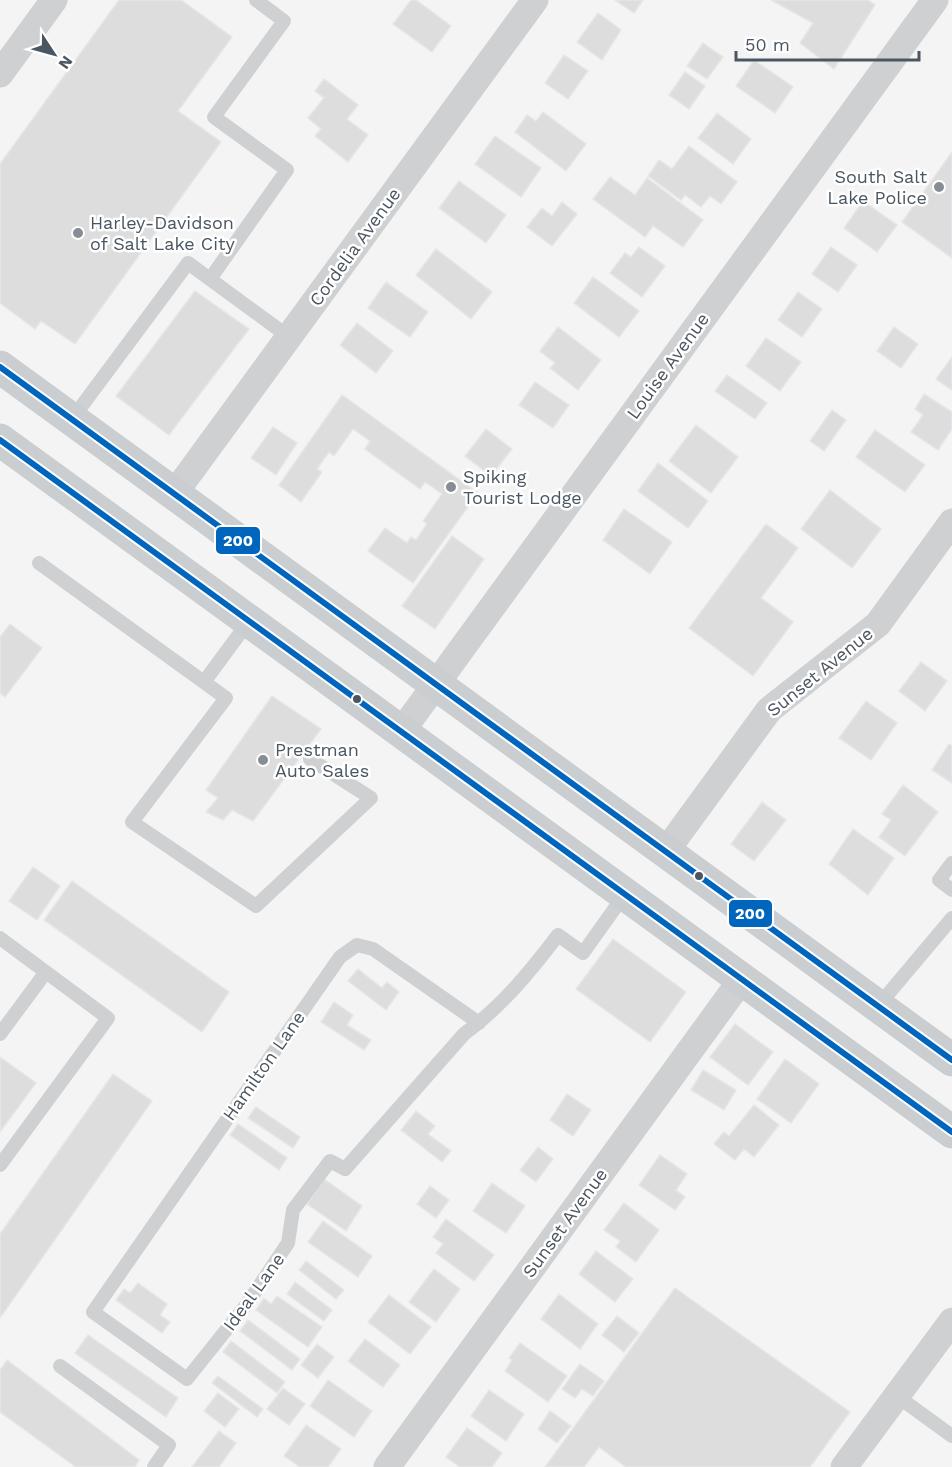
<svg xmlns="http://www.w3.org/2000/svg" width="952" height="1467" font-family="'Work Sans',sans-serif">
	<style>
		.building { fill: #ddddde; stroke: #e5e6e7; stroke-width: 1.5 }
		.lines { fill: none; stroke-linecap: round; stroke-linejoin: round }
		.lane { stroke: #ced0d2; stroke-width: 14 }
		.street { stroke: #ced0d2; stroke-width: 27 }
		.primary { stroke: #caced1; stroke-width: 33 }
		.bus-1-casing { stroke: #fff; stroke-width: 10 }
		.bus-1 { stroke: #0065bd; stroke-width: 6 }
		.poi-dot { fill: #868d94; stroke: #fff; stroke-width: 2 }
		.bus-dot { fill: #4a5661; stroke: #fff; stroke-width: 2 }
		.labels { text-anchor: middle; stroke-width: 5; stroke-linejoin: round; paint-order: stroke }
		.poi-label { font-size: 18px; fill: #4a5661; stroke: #fff; text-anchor: start }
		.street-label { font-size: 18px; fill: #4a5661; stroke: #fff }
		.line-badge { stroke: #fff; stroke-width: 2 }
		.badge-label { font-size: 16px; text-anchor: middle; font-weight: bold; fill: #fff }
	</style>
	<rect width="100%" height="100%" fill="#f4f4f4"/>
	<!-- building -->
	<path class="building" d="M119 0H181L232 37 178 111 221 142 75 344 41 321 35 329 0 303V164Z
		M411 0H416L451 26 432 52 393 24Z
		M615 0H643L634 13Z
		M771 0H868L875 5 834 69 800 43 813 23Z
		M598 13 621 30 602 60 577 42Z
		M703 43 723 57 707 79 687 66Z
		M564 55 588 71 568 99 545 83Z
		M754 60 793 87 775 113 736 86Z
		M685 72 705 86 689 109 669 95Z
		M324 79 358 105 347 119 368 135 348 162 315 136 321 129 308 118 324 98 315 91Z
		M543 112 586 144 566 171 515 132 527 115 536 121Z
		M717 113 751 139 733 164 698 138Z
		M495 136 541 168 521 197 475 164Z
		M689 146 737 182 721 204 710 196 701 207 685 195 681 200 648 176 659 160 672 169Z
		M952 152V258L902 222Z
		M610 177 635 195 647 178 703 220 683 247 653 226 645 237 593 199Z
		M459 181 506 215 486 243 439 208Z
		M863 201 897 225 877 252 844 228Z
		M562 202 577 214 552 246 527 227 542 208 552 216Z
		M639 247 665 266 642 297 610 273 625 253 631 257Z
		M831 247 857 265 838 292 812 274Z
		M436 249 492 292 471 319 416 275Z
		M593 277 639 311 619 337 574 303Z
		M386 282 428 312 410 337 368 308Z
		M195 291 249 329 169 435 116 396Z
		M798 292 822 309 802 337 778 320Z
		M357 323 393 351 376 373 340 345Z
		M558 327 601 360 578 390 550 368 555 363 540 351Z
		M894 327 918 344 901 368 877 351Z
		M766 338 801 362 780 391 746 366Z
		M952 357V390L936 379Z
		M727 375 767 403 755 419 715 391Z
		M535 382 569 405 553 428 519 405Z
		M924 394 952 412V429L938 450 911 432 923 415 915 409Z
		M342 395 478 493 413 583 368 551 385 528 407 543 411 537 416 540 427 524 423 521 442 494 425 482 420 489 365 449 370 441 353 429 334 456 329 452 317 469 322 472 301 502 279 485Z
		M832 410 846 420 824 451 810 441Z
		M696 425 738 457 711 493 669 461Z
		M273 427 297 443 276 475 251 458Z
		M486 429 512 449 491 476 465 456Z
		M875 430 925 465 905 492 856 457Z
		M658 463 708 501 688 528 638 491Z
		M830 490 881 529 852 568 801 529Z
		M624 509 672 542 650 574 603 540Z
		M766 524 798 548 761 598 793 622 753 676 689 628Z
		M452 536 484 559 435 629 402 606Z
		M10 624 42 648 5 697 0 693V637Z
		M921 662 947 681 925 711 899 691Z
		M272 696 321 729 253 821 232 810 223 820 206 812 218 798 206 790Z
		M866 701 897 723 871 760 839 738Z
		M949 744 952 746V783L932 770Z
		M903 785 938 812 905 856 879 837 891 820 882 814Z
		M762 802 786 820 754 861 731 844Z
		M853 829 894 858 868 895 829 864Z
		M33 867 60 886 37 920 9 901Z
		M72 881 229 992 202 1032 44 920Z
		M613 939 686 992 650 1042 576 989Z
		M358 969 382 988 387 982 399 992 386 1010 348 981Z
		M334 1002 353 1015 347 1025 371 1040 364 1050 321 1022Z
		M735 1024 773 1052 748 1085 710 1057Z
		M0 1057 36 1083 0 1132Z
		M785 1059 819 1084 791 1123 757 1099Z
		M703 1070 736 1090 724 1110 691 1090Z
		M113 1074 152 1101 0 1318V1234Z
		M567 1094 591 1110 573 1136 550 1120Z
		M754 1105 779 1125 754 1157 744 1149 735 1160 714 1144 724 1132 729 1136Z
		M256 1107 300 1137 293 1148 248 1118Z
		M416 1111 435 1126 428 1134 451 1151 442 1162 401 1130Z
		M238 1124 287 1158 279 1170 230 1135Z
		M538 1147 553 1159 536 1182 520 1170Z
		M660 1155 687 1174 676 1190 685 1197 675 1210 639 1185Z
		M324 1179 362 1206 346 1231 307 1204Z
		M492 1183 525 1206 506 1233 473 1211Z
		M430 1186 449 1200 436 1218 417 1204Z
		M624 1203 659 1230 636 1262 616 1247 620 1241 604 1230Z
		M446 1219 494 1255 474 1281 436 1253 443 1244 433 1237Z
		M323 1221 372 1256 358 1277 308 1242Z
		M596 1251 633 1279 615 1302 579 1274Z
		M306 1261 344 1290 336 1299 299 1270Z
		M434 1269 460 1289 436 1322 409 1302Z
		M295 1282 332 1310 324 1321 287 1294Z
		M138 1283 167 1304 160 1315 170 1322 162 1333 116 1300 124 1289 130 1293Z
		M675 1288 850 1412 810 1467H626L599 1447 584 1467H545Z
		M559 1294 598 1324 580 1349 541 1319Z
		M389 1295 431 1327 410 1354 368 1322Z
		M277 1296 322 1327 308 1347 256 1310 264 1298 271 1304Z
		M617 1316 639 1333 624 1352 602 1335Z
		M248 1320 300 1359 292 1370 240 1331Z
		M88 1335 178 1398 166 1417 75 1353Z
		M365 1339 400 1365 383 1387 348 1361Z
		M231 1341 285 1382 277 1393 223 1352Z
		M520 1343 567 1376 548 1402 505 1371 512 1360 509 1358Z
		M317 1344 334 1357 318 1378 301 1365Z
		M7 1360 139 1460 135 1467H76L0 1412V1370Z
		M580 1364 604 1381 593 1396 582 1389 575 1398 562 1389Z
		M218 1376 263 1409 257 1417 212 1383Z
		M328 1380 372 1411 354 1437 310 1406Z
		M283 1388 305 1404 289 1425 267 1409Z
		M489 1390 524 1414 506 1441 471 1416Z
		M218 1393 239 1409 225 1427 204 1411Z
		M550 1411 571 1426 557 1443 538 1429Z
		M306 1425 341 1449 328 1467H300L284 1456Z
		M467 1428 502 1453 492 1467H460L446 1457Z
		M219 1431 236 1443 219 1467H192Z"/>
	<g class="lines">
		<!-- lane -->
		<path class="lane" d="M210 279 287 170 214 117 284 21 256 0
			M72 419 188 263 289 337
			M39 563 226 698 132 822 256 906 371 798 310 759
			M204 682 249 621
			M952 863 939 880 952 890
			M0 938 108 1018 0 1165
			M878 1006 952 918
			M479 1023 373 949 357 945 340 957 93 1312 187 1379 247 1304 288 1243 293 1210 330 1161 345 1169 464 1034C501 1007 530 972 558 935L583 953 625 894
			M0 1034 46 972
			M60 1366 169 1445 154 1467
			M897 1396 952 1436"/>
		<!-- street -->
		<path class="street" d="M0 74 54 0
			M174 494 535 0
			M401 732 935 0
			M666 851 769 710 878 624 952 522
			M387 1467 742 979
			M844 1467 952 1321"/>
		<!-- primary -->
		<path class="primary" d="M0 367 952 1060
			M0 440 952 1132"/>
		<defs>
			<path id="bus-1" d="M0 367 952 1060
				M0 440 952 1132"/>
		</defs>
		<!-- bus-1 casing -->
		<use href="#bus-1" class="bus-1-casing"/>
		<!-- bus-1 -->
		<use href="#bus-1" class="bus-1"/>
	</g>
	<!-- markers -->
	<g class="poi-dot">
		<circle cx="939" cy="187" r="6"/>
		<circle cx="78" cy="233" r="6"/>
		<circle cx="451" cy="487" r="6"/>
		<circle cx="263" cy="760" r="6"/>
	</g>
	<g class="bus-dot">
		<circle cx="357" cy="699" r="5"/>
		<circle cx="699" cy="876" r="5"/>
	</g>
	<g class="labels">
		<!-- poi labels -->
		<g class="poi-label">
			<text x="927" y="183" text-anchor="end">South Salt<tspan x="927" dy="21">Lake Police</tspan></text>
			<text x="90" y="229">Harley-Davidson<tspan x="90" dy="21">of Salt Lake City</tspan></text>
			<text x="463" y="483">Spiking<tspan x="463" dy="21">Tourist Lodge</tspan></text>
			<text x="275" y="756">Prestman<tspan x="275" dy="21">Auto Sales</tspan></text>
		</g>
		<!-- street labels -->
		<g class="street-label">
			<text transform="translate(355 247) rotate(-54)" y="6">Cordelia Avenue</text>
			<text transform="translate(668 366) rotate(-54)" y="6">Louise Avenue</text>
			<text transform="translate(820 672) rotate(-39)" y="6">Sunset Avenue</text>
			<text transform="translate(264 1066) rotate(-55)" y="6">Hamilton Lane</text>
			<text transform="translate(565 1223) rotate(-54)" y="6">Sunset Avenue</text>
			<text transform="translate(254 1292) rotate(-54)" y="6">Ideal Lane</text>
		</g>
	</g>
	<g class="line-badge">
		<rect x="215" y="526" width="46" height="29" rx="6" fill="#0065bd"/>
		<rect x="728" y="899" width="45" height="29" rx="6" fill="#0065bd"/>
	</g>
	<g class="badge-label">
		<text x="238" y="546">200</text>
		<text x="750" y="919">200</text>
	</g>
	<!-- north arrow -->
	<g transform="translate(54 54) rotate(126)" stroke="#ffffff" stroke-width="4.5" paint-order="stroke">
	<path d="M0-4.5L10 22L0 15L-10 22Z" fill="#4a5661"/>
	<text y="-9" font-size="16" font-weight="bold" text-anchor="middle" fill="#4a5661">N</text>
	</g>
	<!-- scale -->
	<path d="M736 51v9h183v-9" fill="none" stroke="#4a5661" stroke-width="3"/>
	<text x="745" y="51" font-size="18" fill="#4a5661" stroke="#ffffff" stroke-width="4.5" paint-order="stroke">50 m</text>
</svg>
